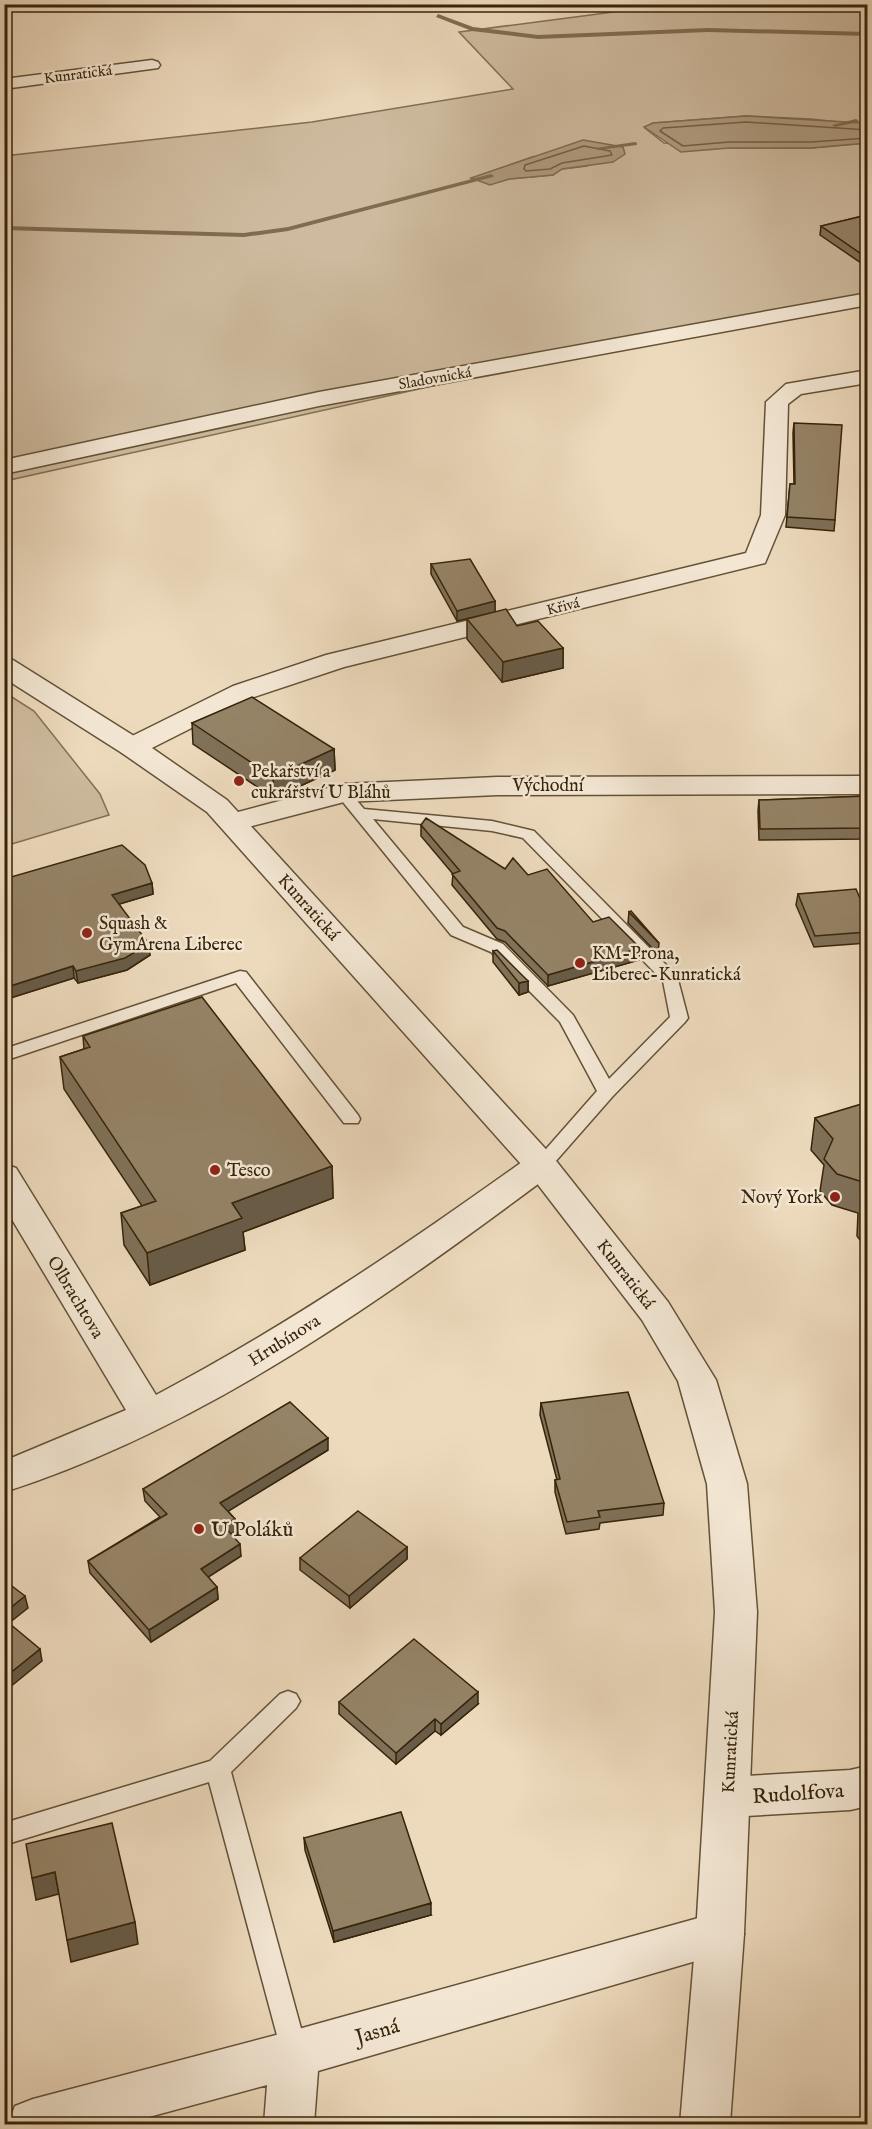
<svg xmlns="http://www.w3.org/2000/svg" width="872" height="2129" font-family="'IM FELL English',serif">
	<style>
		.green { fill: #cebb9f; stroke: #827054; stroke-width: 1.5; fill-rule: evenodd }
		.water { fill: #af9c80; stroke: #7f6c51; stroke-width: 1.5 }
		.lines { fill: none; stroke-linecap: round; stroke-linejoin: round }
		.shore { stroke: #726045; stroke-width: 1.5 }
		.stream { fill: #7f6c51; fill-rule: evenodd }
		.service-casing { stroke: #645237; stroke-width: 3 }
		.minor-casing { stroke: #645237; stroke-width: 3 }
		.tertiary-casing { stroke: #645237; stroke-width: 3 }
		.service { fill: #f3e7d4; fill-rule: evenodd }
		.minor { fill: #f3e7d4; fill-rule: evenodd }
		.tertiary { fill: #f3e7d4; fill-rule: evenodd }
		.wall { fill: #807159; stroke: #36240a; stroke-width: 1.5 }
		.shaded-wall { fill: #685c48; stroke: #36240a; stroke-width: 1.5 }
		.building { fill: #958367; stroke: #36240a; stroke-width: 1.5 }
		.poi-dot { fill: #8f2418; stroke: #f3e7d4; stroke-width: 2 }
		.labels { text-anchor: middle; stroke-width: 5; stroke-linejoin: round; paint-order: stroke }
		.far-street-label { font-size: 15px; fill: #36240a; stroke: #f3e7d4 }
		.poi-label { font-size: 18px; fill: #36240a; stroke: #f3e7d4; text-anchor: start }
		.street-label { font-size: 18px; fill: #36240a; stroke: #f3e7d4 }
		.near-poi-label { font-size: 21px; fill: #36240a; stroke: #f3e7d4; text-anchor: start }
		.near-street-label { font-size: 21px; fill: #36240a; stroke: #f3e7d4 }
	</style>
	<rect width="100%" height="100%" fill="#eddabd"/>
	<filter id="stains"><feTurbulence type="fractalNoise" baseFrequency=".00333" numOctaves="4"/><feColorMatrix values="0 0 0 0 .2 0 0 0 0 .09 0 0 0 0 .02 0 0 0 .5 -.17"/></filter>
	<radialGradient id="worn" r=".72"><stop offset=".6" stop-color="#630" stop-opacity="0"/><stop offset="1" stop-color="#630" stop-opacity=".3"/></radialGradient>
	<!-- green -->
	<path class="green" d="M667 5H867V125L811 119 746 116 653 123 645 128 664 143 729 148H811L867 143V297L761 313 5 481 4 156 312 122 513 89 459 32ZM616 146 622 147 587 166 562 169 553 175 509 179 490 184 472 178 532 157Z
		M4 692 34 711 100 794 109 815 5 846Z"/>
	<!-- water -->
	<path class="water" d="M746 116 863 123 867 125V143L811 148H729L681 152 644 127 653 123Z
		M583 140 623 147 625 154 613 162 562 169 553 175 509 179 490 185 471 178Z"/>
	<g class="lines">
		<!-- shore -->
		<path class="shore" d="M868 130 746 122 663 128 660 131 683 146 729 142H811L868 138
			M584 146 610 151 612 155 562 163 550 169 526 171 524 169 525 165Z"/>
		<!-- stream -->
		<path class="stream" d="M438 14 473 27 538 35 708 28 868 32V36L708 32 538 39 472 31 436 17Z
			M856 119 859 121 858 122 835 127 832 125Z
			M635 142 637 143V145L598 150 595 148Z
			M491 174 494 176 493 177 288 231 244 237 4 230V226L244 233 288 227Z"/>
		<defs>
			<path id="service" d="M343 788 348 790 364 809 492 821 534 831 677 976 688 1018 685 1022 613 1096 548 1170 541 1171 534 1170 532 1165 597 1091 560 1022 491 952 451 935 338 796 335 793ZM373 819 492 831 523 838 663 981 670 1017 609 1079 573 1015 503 944 463 927Z
				M240 971 246 972 358 1115 360 1119 358 1123H344L236 983 4 1061V1049Z
				M288 1691 296 1694 300 1701 296 1708 231 1772 308 2054 305 2063 295 2067 285 2063 282 2054 209 1782 4 1845V1823L210 1761 280 1694Z"/>
			<path id="minor" d="M152 60 158 62 160 65 158 68 4 89V79Z
				M868 293V305L319 406 4 474V460L319 392Z
				M868 370V383L801 394 788 404 785 515 765 563 344 667 251 698 142 753 132 755 122 753 118 747 122 741 233 686 326 655 746 553 761 515 766 402 786 384Z
				M868 776V794L497 795 344 802 233 831 223 828 219 822 223 816 343 784 497 777Z
				M541 1153 553 1157 558 1165 553 1173C386 1297 205 1428 4 1492V1461L126 1410 4 1206V1164L16 1168 156 1395C287 1326 409 1243 529 1157Z
				M868 1766V1806L850 1810 728 1817 712 1811 705 1797 712 1783 728 1777 850 1770Z
				M720 1912 737 1919 744 1934 737 1949 318 2071 314 2124H264L267 2085 123 2124H8L15 2106 33 2099 295 2030Z"/>
			<path id="tertiary" d="M4 658 13 660 142 741 227 800 553 1157 668 1302 716 1380 747 1484 757 1612 744 1934 730 2124H680L696 1934 715 1612 707 1484 678 1381 642 1320 529 1173 207 812 122 753 4 678Z"/>
		</defs>
		<!-- service casing -->
		<use href="#service" class="service-casing"/>
		<!-- minor casing -->
		<use href="#minor" class="minor-casing"/>
		<!-- tertiary casing -->
		<use href="#tertiary" class="tertiary-casing"/>
		<!-- service -->
		<use href="#service" class="service"/>
		<!-- minor -->
		<use href="#minor" class="minor"/>
		<!-- tertiary -->
		<use href="#tertiary" class="tertiary"/>
	</g>
	<!-- wall -->
	<path class="wall" d="M867 215V267L820 235 821 226Z
		M794 423 835 520 834 531 786 527 790 484H794L793 433Z
		M431 564 495 601V612L457 621 431 574Z
		M467 619 517 626 563 648V668L502 682 467 639Z
		M192 723 334 749 335 770 274 798 193 744Z
		M867 796V839L759 840 758 811 759 800Z
		M421 825 505 869 528 875 593 922 639 960 548 986 505 942 497 939 452 885 453 874 421 836Z
		M4 879 152 883 153 894 119 904 150 955 127 970 78 983 74 978 4 1000Z
		M798 894 867 915V943L814 947 796 905Z
		M629 912 659 943 658 954 628 923Z
		M493 951 528 981V992L519 995 493 962Z
		M83 1036 332 1166 333 1198 243 1232 245 1250 150 1285 124 1245 121 1213 142 1206 64 1089 60 1057 84 1049Z
		M867 1106V1249L857 1236 858 1213 832 1205 820 1191 824 1165 811 1150 815 1118Z
		M867 1382V1402L861 1396 863 1384Z
		M541 1403 664 1503 663 1515 600 1523 599 1529 566 1534 555 1492V1480H557L540 1415Z
		M328 1450 228 1511 235 1519 236 1531 231 1534 241 1556 208 1577 217 1587 218 1599 151 1642 90 1573 88 1561 160 1517 145 1501 143 1489Z
		M407 1547V1559L350 1608 300 1570V1558Z
		M339 1702 478 1704 441 1735 435 1731 396 1764 339 1714Z
		M304 1838 431 1915 334 1942 305 1850Z"/>
	<!-- shaded-wall -->
	<path class="shaded-wall" d="M495 601V612L457 621V611Z
		M563 648V668L502 682 503 662Z
		M334 749 335 770 274 798 273 777Z
		M152 883 153 894 113 906 112 895Z
		M149 944 150 955 127 970 78 983 76 971Z
		M640 948 639 960 548 986V975Z
		M73 966 74 978 4 1000V988Z
		M528 981V992L519 995V983Z
		M332 1166 333 1198 243 1232 245 1250 150 1285 147 1253 232 1203Z
		M328 1438V1450L222 1515 220 1503Z
		M235 1519 236 1531 225 1538 224 1526Z
		M240 1544 241 1556 202 1581 201 1569Z
		M407 1547V1559L350 1608 349 1596Z
		M217 1587 218 1599 151 1642 149 1630Z
		M25 1596 28 1608 4 1627V1613Z
		M40 1649 42 1661 4 1692V1678Z
		M478 1692V1704L441 1735V1724Z
		M435 1719V1731L396 1764V1753Z
		M55 1872 59 1894 36 1900 32 1878Z
		M431 1903V1915L334 1942 333 1931Z
		M135 1922 138 1944 71 1962 67 1940Z"/>
	<!-- building -->
	<path class="building" d="M867 215V258L821 226Z
		M794 423 842 425 835 520 787 517 790 484H795Z
		M470 559 495 601 457 611 431 564Z
		M506 609 517 626 538 621 563 648 503 662 467 619Z
		M252 697 334 749 273 777 192 723Z
		M867 796V828L760 829 759 800Z
		M426 818 505 869 513 858 528 875 547 869 593 922 609 917 640 948 548 975 505 931 497 928 452 874 460 871 421 825Z
		M122 845 145 865 152 883 112 895 149 944 125 958 76 971 73 966 4 988V879Z
		M856 889 867 915V932L815 936 798 894Z
		M631 911 659 943 629 912Z
		M497 950 528 981 519 983 493 951Z
		M202 997 332 1166 232 1203 242 1218 147 1253 121 1213 156 1201 60 1057 90 1047 83 1036Z
		M865 1103 867 1106V1211L862 1204 863 1182 837 1174 824 1159 833 1139 815 1118Z
		M867 1382V1388L863 1384Z
		M628 1392 664 1503 598 1511 600 1517 567 1522 555 1480 560 1479 541 1403Z
		M290 1402 328 1438 220 1503 235 1519 224 1526 240 1544 201 1569 217 1587 149 1630 88 1561 167 1514 143 1489Z
		M358 1511 407 1547 349 1596 300 1558Z
		M4 1580 25 1596 4 1613Z
		M4 1619 40 1649 4 1678Z
		M414 1639 478 1692 441 1724 435 1719 396 1753 339 1702Z
		M401 1812 431 1903 333 1931 304 1838Z
		M112 1823 135 1922 67 1940 55 1872 32 1878 26 1844Z"/>
	<!-- markers -->
	<g class="poi-dot">
		<circle cx="239" cy="781" r="6"/>
		<circle cx="87" cy="933" r="6"/>
		<circle cx="580" cy="963" r="6"/>
		<circle cx="215" cy="1170" r="6"/>
		<circle cx="835" cy="1197" r="6"/>
		<circle cx="199" cy="1529" r="6"/>
	</g>
	<g class="labels">
		<!-- far-street labels -->
		<g class="far-street-label">
			<text transform="translate(78 74) rotate(-7)" y="5">Kunratická</text>
			<text transform="translate(435 378) rotate(-10)" y="5">Sladovnická</text>
			<text transform="translate(563 606) rotate(-14)" y="5">Křivá</text>
		</g>
		<!-- poi labels -->
		<g class="poi-label">
			<text x="251" y="777">Pekařství a<tspan x="251" dy="21">cukrářství U Bláhů</tspan></text>
			<text x="99" y="929">Squash &amp;<tspan x="99" dy="21">GymArena Liberec</tspan></text>
			<text x="592" y="959">KM-Prona,<tspan x="592" dy="21">Liberec-Kunratická</tspan></text>
			<text x="227" y="1176">Tesco</text>
			<text x="823" y="1203" text-anchor="end">Nový York</text>
		</g>
		<!-- street labels -->
		<g class="street-label">
			<text x="548" y="791">Východní</text>
			<text transform="translate(309 907) rotate(48)" y="6">Kunratická</text>
			<text transform="translate(626 1274) rotate(52)" y="6">Kunratická</text>
			<text transform="translate(76 1297) rotate(59)" y="6">Olbrachtova</text>
			<text transform="translate(284 1340) rotate(-32)" y="6">Hrubínova</text>
			<text transform="translate(730 1752) rotate(-87)" y="6">Kunratická</text>
		</g>
		<!-- near-poi labels -->
		<g class="near-poi-label">
			<text x="211" y="1536">U Poláků</text>
		</g>
		<!-- near-street labels -->
		<g class="near-street-label">
			<text transform="translate(798 1793) rotate(-4)" y="7">Rudolfova</text>
			<text transform="translate(377 2031) rotate(-16)" y="7">Jasná</text>
		</g>
	</g>
	<!-- margin -->
	<rect width="872" height="2129" fill="none" stroke="#eddabd" stroke-width="24"/>
	<rect x="6" y="6" width="860" height="2117" fill="none" stroke="#36240a" stroke-width="3"/>
	<rect x="12" y="12" width="848" height="2105" fill="none" stroke="#36240a" stroke-width="1.5"/>
	<rect width="100%" height="100%" filter="url(#stains)"/>
	<rect width="100%" height="100%" fill="url(#worn)"/>
</svg>
